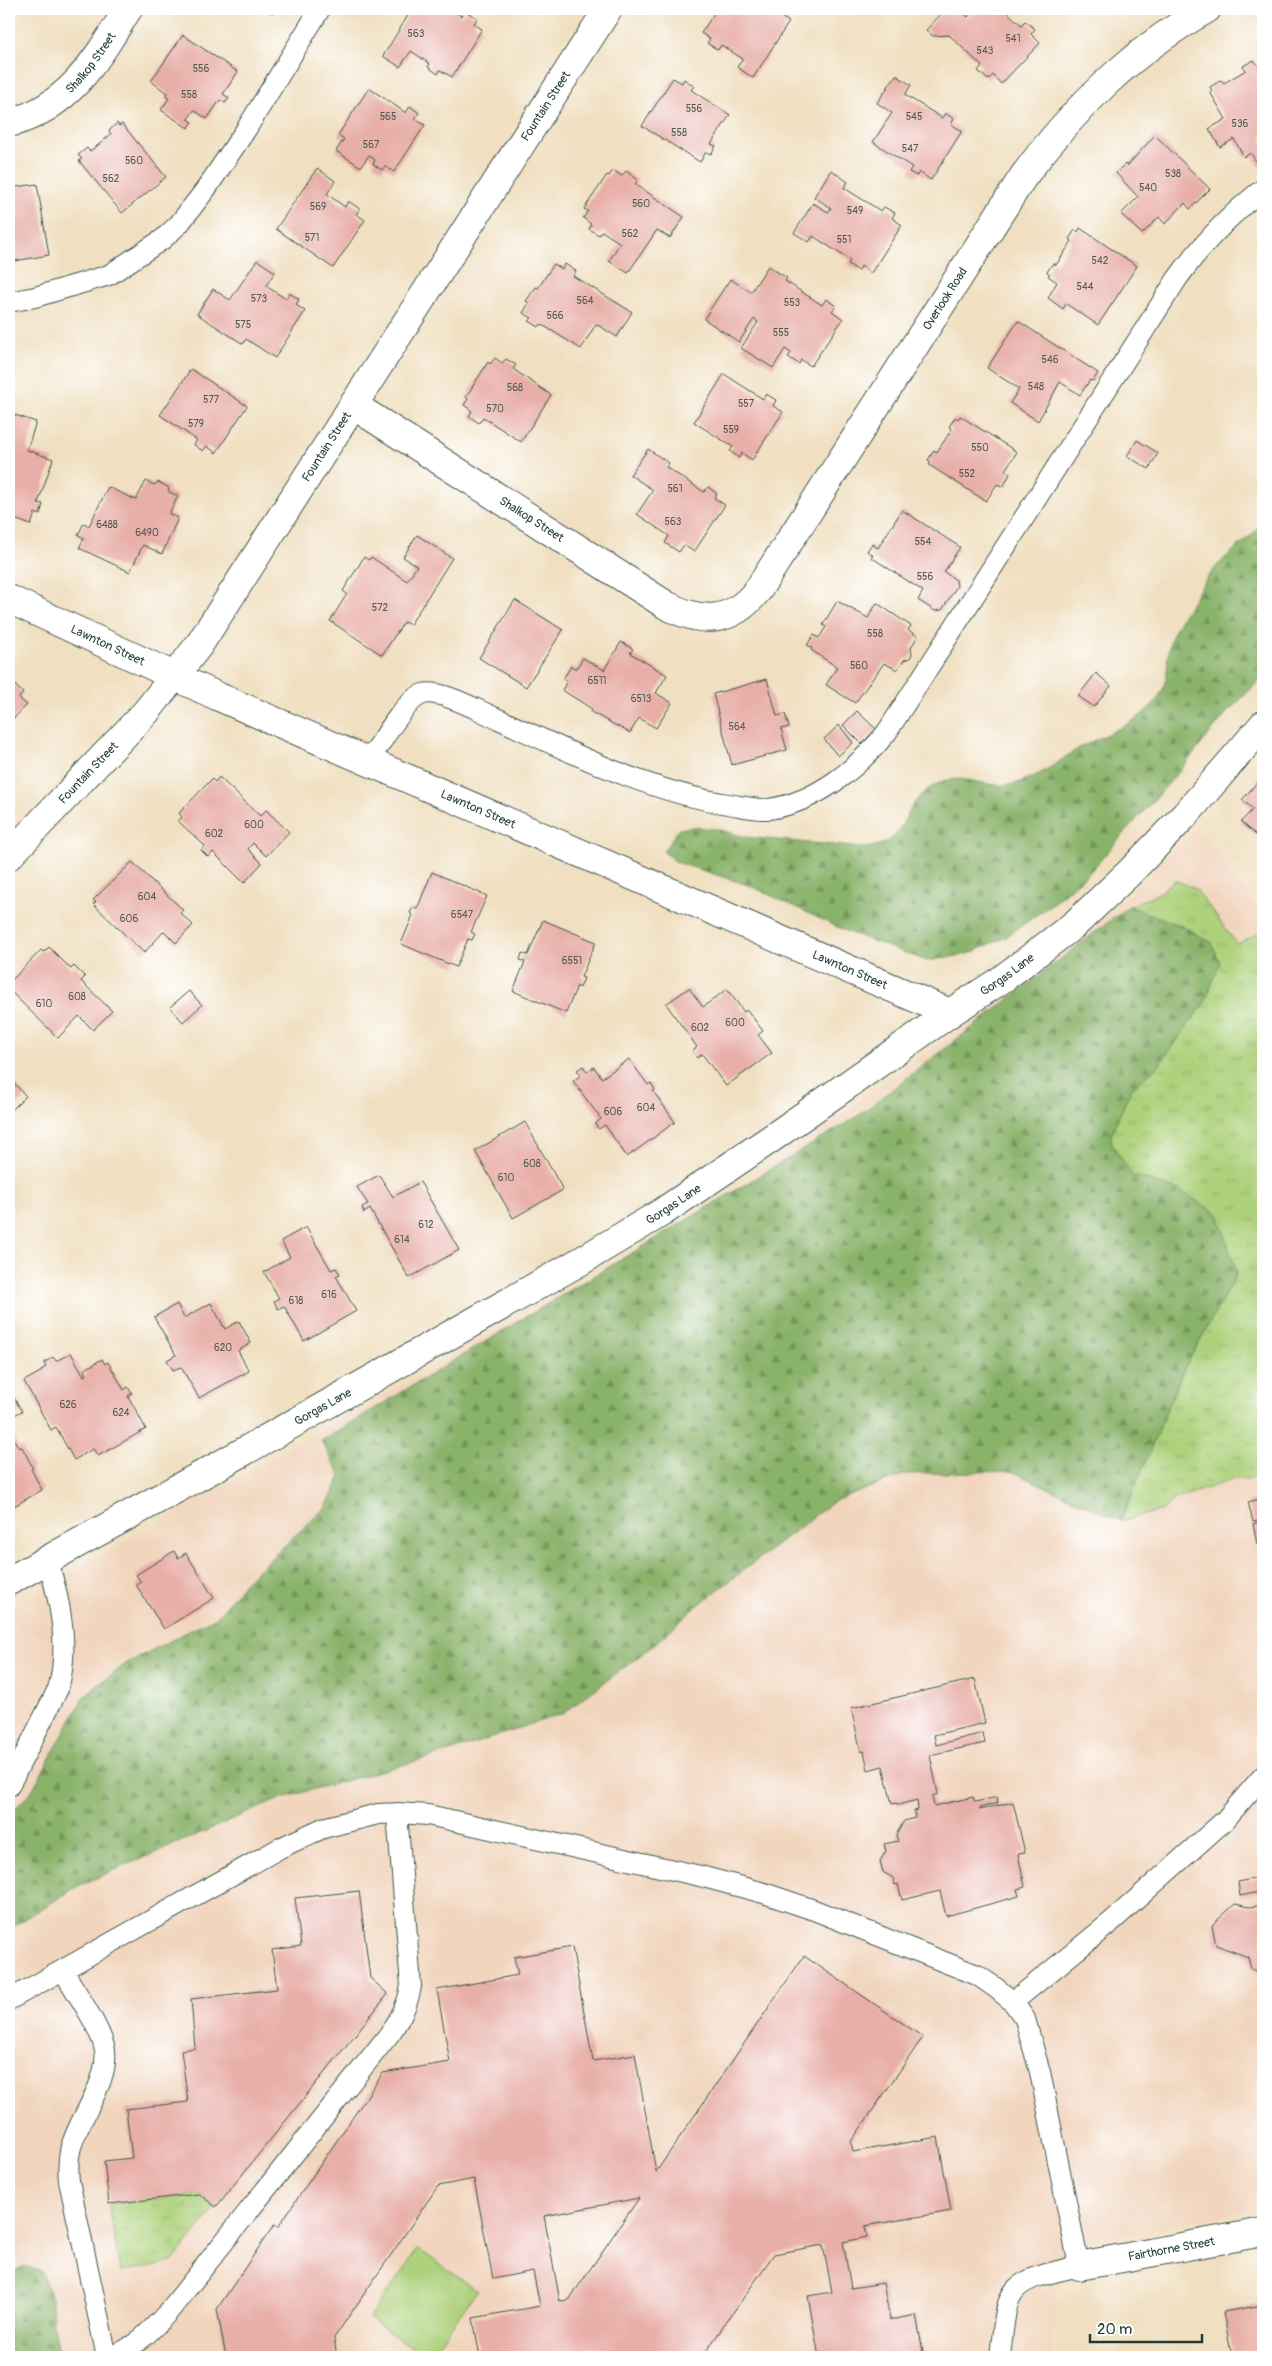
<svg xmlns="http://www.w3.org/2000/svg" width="1272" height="2366" font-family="Pangolin,sans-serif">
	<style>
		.built { fill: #f1d5bd }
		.grass { fill: url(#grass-tufts); stroke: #668758 }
		.forest { fill: url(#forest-firs); stroke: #547850 }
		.pitch { fill: #add17b; stroke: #668758 }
		.building { fill: #e8afa8; fill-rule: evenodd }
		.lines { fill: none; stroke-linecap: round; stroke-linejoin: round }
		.service-casing { stroke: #3e5549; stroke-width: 22 }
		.minor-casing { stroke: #3e5549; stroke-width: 30 }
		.service { stroke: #fff; stroke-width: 20 }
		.minor { stroke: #fff; stroke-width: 28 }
		.labels { text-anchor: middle; stroke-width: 4; stroke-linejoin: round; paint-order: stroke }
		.number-label { font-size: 10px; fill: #515a51 }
		.street-label { font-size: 12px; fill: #1f3d34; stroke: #fff }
	</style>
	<defs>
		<pattern id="grass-tufts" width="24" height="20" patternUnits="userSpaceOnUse" patternTransform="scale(1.25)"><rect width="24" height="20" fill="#add17b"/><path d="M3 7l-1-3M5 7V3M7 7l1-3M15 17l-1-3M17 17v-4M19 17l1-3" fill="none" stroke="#94b46b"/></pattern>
		<pattern id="forest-firs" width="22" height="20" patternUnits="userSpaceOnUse" patternTransform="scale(1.25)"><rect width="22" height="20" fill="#8ab36b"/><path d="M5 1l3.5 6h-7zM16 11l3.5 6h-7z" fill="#709359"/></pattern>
	</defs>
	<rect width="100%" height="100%" fill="#fff"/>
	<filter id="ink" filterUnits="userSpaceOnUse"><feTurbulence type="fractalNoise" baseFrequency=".02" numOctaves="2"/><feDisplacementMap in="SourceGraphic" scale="10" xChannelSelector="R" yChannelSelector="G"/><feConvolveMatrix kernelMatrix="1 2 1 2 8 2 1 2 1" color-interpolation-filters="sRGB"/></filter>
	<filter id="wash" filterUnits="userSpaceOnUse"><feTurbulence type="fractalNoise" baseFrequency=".0096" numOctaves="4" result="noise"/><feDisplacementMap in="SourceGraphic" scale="20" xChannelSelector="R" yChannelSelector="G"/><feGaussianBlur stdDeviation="1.12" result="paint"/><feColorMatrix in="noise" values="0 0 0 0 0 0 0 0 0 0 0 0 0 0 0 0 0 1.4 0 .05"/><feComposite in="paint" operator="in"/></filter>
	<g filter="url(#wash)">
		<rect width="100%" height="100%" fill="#f0dfc0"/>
		<!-- built -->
		<path class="built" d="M1197 827 1263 916V2209L1065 2245 1050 2357H9V1607L690 1221 1033 978 1096 926Z"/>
		<!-- grass -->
		<path class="grass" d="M1175 880 1196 889 1237 944 1262 932 1263 933V1478L1235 1479 1174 1499 1163 1510 1121 1521 1182 1373 1237 1273 1179 1190 1132 1175 1112 1144 1111 1135 1131 1089 1160 1064 1212 943 1186 928 1129 906 1157 894Z
			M199 2194 216 2207 172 2262 120 2272 109 2204Z"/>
		<!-- forest -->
		<path class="forest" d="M1263 522V677L1224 716 1182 768 1089 873 1049 906 1006 937 968 954 927 961 848 932 751 886 676 862 663 851 679 829 691 827 717 829 745 837 865 848C906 843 898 821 919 797 924 791 935 785 941 782 962 773 987 788 1009 785 1017 784 1027 779 1034 776 1049 770 1062 759 1076 750 1103 734 1143 723 1160 695 1171 677 1165 651 1172 636 1181 616 1196 596 1207 578 1223 555 1247 543 1263 522Z
			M1129 906 1186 928 1212 943 1220 963 1205 1002 1160 1064 1131 1089 1111 1135 1112 1145 1132 1175 1179 1190 1218 1214 1237 1273 1182 1373 1121 1521 1011 1471 906 1474 834 1501 697 1606 650 1648 564 1713 453 1751 282 1798 78 1886 9 1929V1815L31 1792 85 1695 127 1663 218 1616 244 1583 326 1507 341 1476 321 1441 858 1116Z
			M24 2266 41 2271 52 2298 53 2322 60 2357H9V2274Z"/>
		<!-- pitch -->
		<path class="pitch" d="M418 2249 477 2290 429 2357H425L369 2318Z"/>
		<g id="blocks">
			<!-- building -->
			<path class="building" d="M261 9H275L273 13Z
				M412 9H450L461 16 465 11 477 18 474 24 482 29 452 77 440 70 438 74 428 67 430 64 411 51 400 67 383 56Z
				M717 9H769L789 22 753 78 737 67 743 59 721 45 718 50 707 43 710 39 701 33Z
				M946 9H959L968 17 974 10 973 9H1004L1021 25 1025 21 1035 29 1031 34 1040 43 1001 84 993 75 988 80 978 71 982 66 949 35 933 36 926 30Z
				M183 35 238 72 223 94 229 98 225 103 220 100 207 119 194 110 188 119 193 122 188 128 161 110 169 98 165 96 167 93 151 81Z
				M1254 60 1263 72V169L1261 170 1251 153 1244 157 1234 139 1220 147 1209 129 1226 119 1210 92 1212 91 1210 87 1221 80 1224 83 1246 70 1243 66Z
				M896 75 911 85 905 95 942 118 945 113 954 119 951 124 962 131 931 180 919 172 917 176 909 172 912 167 873 142 892 113 877 103Z
				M673 78 682 83 684 79 694 86 691 90 730 115 711 144 716 146 711 154 706 152 700 162 642 126Z
				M369 88 406 113 410 106 419 113 415 119 425 125 394 172 385 166 382 170 373 164 375 160 369 155 361 167 336 151 344 139 338 135Z
				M117 123 119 126 122 124 166 177 122 213 79 161 82 159 78 155 87 148 90 151 101 143 111 134 109 131Z
				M1155 135 1210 189 1190 209 1185 203 1165 224 1159 217 1142 234 1121 214 1138 197 1116 173 1125 164 1127 166Z
				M317 168 335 181 327 194 345 207 348 201 360 209 356 214 365 220 333 268 276 229Z
				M613 170 622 176 626 171 638 180 635 184 684 217 670 238 657 230 628 273 609 261 620 243 602 231 599 235 589 229 591 224 583 218 588 211 584 209 607 175 609 176Z
				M831 170 848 182 844 188 881 211 884 207 895 213 892 218 902 225 871 273 861 266 859 271 848 264 850 260 813 236 809 242 794 233 813 203 828 212 831 208 814 197Z
				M37 184 49 255 9 262V188Z
				M1080 228 1137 266 1098 325 1066 304 1063 309 1048 298 1057 282 1048 276 1050 274 1047 272 1053 263 1056 265 1072 241 1069 239 1075 230 1078 232Z
				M257 260 275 272 266 286 286 299 289 293 299 299 296 305 305 311 275 358 246 339 243 344 197 314 213 289 230 300Z
				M554 264 562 269 565 264 576 271 573 276 632 312 617 337 596 324 581 349 541 324 539 327 529 321 532 318 523 313 529 303 526 301 536 287 538 288Z
				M768 266 787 278 785 281 822 305 826 299 836 306 832 311 843 319 811 366 801 360 799 364 788 357 791 353 785 349 773 368 741 348 758 322 754 319 739 342 704 319 730 279 751 292Z
				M1018 321 1098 373 1093 381 1090 380 1080 395 1060 382 1038 421 1010 403 1019 389 987 368Z
				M495 358 502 363 506 359 516 365 513 369 551 395 521 442 483 417 479 423 469 416 472 411 464 405 468 399 466 397 488 362 490 364Z
				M191 369 247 406 216 453 207 446 203 451 194 445 197 440 160 415Z
				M724 374 763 399 766 394 776 400 773 406 783 412 752 460 742 453 739 458 730 451 733 447 694 422Z
				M9 413 36 422 27 450 53 459 38 503 43 504 40 515 35 513 31 525 9 517Z
				M960 416 1017 452 1005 470 1010 474 1003 487 997 484 986 501 929 465 931 462 928 460 934 450 937 452 952 429 949 427 955 417 958 419Z
				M1137 440 1158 453 1149 469 1127 456Z
				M648 449 669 463 666 467 704 492 708 487 717 494 714 498 725 505 694 552 684 545 679 552 665 543 669 536 637 514 653 490 630 475Z
				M146 481 154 485 158 482 168 487 169 492 178 496 169 514 178 518 162 554 143 545 130 572 79 548 84 538 78 535 84 523 89 526 108 487 136 500Z
				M902 510 960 547 944 572 956 580 957 586 942 610 935 611 918 600 923 591 871 557 873 555 867 551 872 544 878 548Z
				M417 535 452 558 410 625 404 622 382 655 330 621 347 594 343 591 364 557 369 560 371 557 407 581 417 566 403 557Z
				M515 600 563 630 526 687 479 658Z
				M837 601 868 618 877 603 911 626 908 630 918 636 911 647 912 654 910 658 904 660 897 670 884 663 855 703 826 685 837 667 811 650 812 648 807 645 814 635 819 638 826 627 823 625Z
				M621 642 633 649 630 653 667 675 656 693 672 703 656 728 639 718 630 733 591 712 592 709 562 690 567 682 563 679 571 666 576 669 583 658 604 670Z
				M1096 673 1111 686 1094 707 1078 696Z
				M767 679 777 716 785 714 789 727 781 729 787 750 732 765 713 694Z
				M15 685 23 693 19 698 27 705 9 723V688L11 689Z
				M857 711 876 729 862 744 843 725Z
				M839 725 853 743 838 756 824 739Z
				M219 777 260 816 266 810 289 832 266 856 253 843 248 849 262 863 244 883 213 852 208 857 201 850 205 846 178 821 182 817 179 813 212 779 215 782Z
				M1261 778 1263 780V841L1241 822 1253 809 1242 800Z
				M132 862 183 910 180 913 193 925 176 943 164 931 144 953 93 904 96 902 93 900Z
				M432 872 487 896 471 932 475 934 472 940 468 939 456 967 401 944 413 915 410 913 413 907 417 909Z
				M543 920 596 942 581 977 584 978 580 988 577 986 566 1013 513 991 525 962 520 960 522 953 528 955Z
				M49 947 71 969 74 966 85 977 81 981 112 1011 93 1030 79 1016 58 1038 9 990 11 986 9 983 41 950 44 952Z
				M689 988 703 1007 727 989 744 1012 747 1010 763 1031 758 1035 772 1053 726 1086 702 1054 697 1058 692 1051 697 1047 666 1004Z
				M189 991 202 1005 183 1022 170 1007Z
				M629 1059 648 1085 651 1083 655 1090 653 1091 675 1122 627 1157 605 1125 599 1129 595 1124 601 1119 573 1081 581 1075 577 1070 583 1066 587 1072 594 1067 602 1078Z
				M9 1078 26 1096 9 1113Z
				M525 1122 563 1190 513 1218 475 1151Z
				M379 1175 393 1197 420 1182 459 1250 409 1278 370 1209 364 1213 362 1207 368 1204 357 1187Z
				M306 1227 331 1270 336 1268 340 1274 336 1276 356 1311 304 1341 284 1306 278 1309 274 1301 279 1298 264 1272 290 1257 281 1241Z
				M211 1303 225 1329 239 1321 251 1343 238 1351 249 1371 199 1398 181 1367 173 1370 167 1360 176 1355 154 1317 177 1304 184 1318Z
				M71 1353 84 1376 86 1375 84 1370 102 1359 105 1364 108 1362 124 1390 128 1387 132 1393 128 1396 146 1429 98 1456 93 1449 74 1460 56 1427 51 1430 24 1381 42 1371 41 1370 46 1367 44 1363 53 1357 56 1361Z
				M10 1391 22 1411 9 1418V1392Z
				M9 1431 19 1448 22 1447 33 1468 31 1469 42 1490 9 1509Z
				M1263 1498V1519L1253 1522 1248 1502Z
				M1263 1521V1542L1257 1544 1253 1524Z
				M174 1551 178 1558 186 1553 214 1598 164 1629 136 1585 141 1582 136 1575Z
				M975 1679 985 1723 934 1735 936 1745 983 1733 985 1743 930 1755 938 1794 932 1796 934 1806 973 1797 975 1802 997 1797 998 1803 980 1808V1810L1013 1802 1025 1853 1018 1854 1025 1887 1017 1889 1019 1896 946 1916 940 1891 902 1900 898 1884 895 1885 893 1878 883 1872 880 1861 886 1851 884 1844 898 1841 896 1835 904 1821 915 1818 914 1811 918 1810 917 1800 898 1805 897 1803 892 1804 883 1766 868 1770 864 1751 861 1752 851 1708Z
				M1263 1877V1973L1251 1969 1248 1957 1216 1945 1212 1925 1235 1904 1249 1907 1262 1905 1259 1892 1240 1896 1238 1882Z
				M359 1891 370 1978 388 1994 216 2207 199 2194 109 2204 104 2161 132 2158 126 2109 188 2102 181 2050 195 2048 191 1999 277 1989 272 1950 301 1946 295 1898Z
				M572 1947 593 2061 635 2054 656 2172 804 1956 923 2037 851 2142 853 2152 938 2137 951 2211 865 2226 867 2237 843 2242 851 2288 883 2283 890 2320 916 2315 924 2357H819L808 2296 832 2292 823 2245 774 2254 702 2357H480L473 2318 540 2306 533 2271 493 2279 474 2179 438 2186 334 2338 337 2357H226L217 2309 274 2225 278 2227 383 2073 450 2062 437 1990 518 1975 514 1957ZM639 2198 569 2300 560 2301 544 2216Z
				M1263 2305V2357H1232L1223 2312Z"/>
		</g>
	</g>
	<g filter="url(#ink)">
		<use href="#blocks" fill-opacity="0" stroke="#3e5549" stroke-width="1"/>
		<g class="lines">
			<defs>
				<path id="service" d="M9 302 35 297 109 275 163 239 179 224 206 189 247 128 320 9
					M369 761C380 745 405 699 423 694 440 689 477 710 494 717 569 751 645 791 728 804 741 806 756 810 769 809 817 802 858 768 887 732L1177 279C1202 244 1229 215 1263 189
					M9 1786 58 1689C70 1648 60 1599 47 1559
					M63 1970C74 1990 102 2029 105 2051 109 2084 77 2119 70 2151 68 2161 68 2171 69 2181L107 2357
					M9 2000 280 1848 323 1828 378 1814 397 1813 428 1815 700 1876 764 1893 814 1910 977 1975 996 1988 1013 2002 1025 2019 1040 2072 1079 2266C1005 2283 1008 2284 1000 2357
					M1013 2002 1111 1922 1224 1821 1263 1776
					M110 2357C135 2348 151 2331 169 2311L391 2032C401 2017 408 2004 411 1986L397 1813"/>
				<g id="minor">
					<path id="s1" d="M9 123C69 108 97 59 128 9"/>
					<path id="s2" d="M353 405 666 605C702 624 731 624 758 590L1023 177C1074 108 1132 51 1207 9"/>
					<path id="s3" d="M9 599 219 697 950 1013"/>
					<path id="s4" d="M9 856 146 712 199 645 608 9"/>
					<path id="s5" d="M9 1581 218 1466 581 1261 661 1213 772 1138 950 1013 1001 980 1075 924 1129 873 1185 815 1263 725"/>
					<path id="s6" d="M1079 2266 1263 2232"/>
				</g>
			</defs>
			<!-- service casing -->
			<use href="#service" class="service-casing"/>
			<!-- minor casing -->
			<use href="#minor" class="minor-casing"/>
			<!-- service -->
			<use href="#service" class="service"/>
			<!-- minor -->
			<use href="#minor" class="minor"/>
		</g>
	</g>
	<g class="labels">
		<!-- number labels -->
		<g class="number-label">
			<text x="416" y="37">563</text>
			<text x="1013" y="42">541</text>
			<text x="985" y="54">543</text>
			<text x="201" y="72">556</text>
			<text x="189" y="98">558</text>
			<text x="694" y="112">556</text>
			<text x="388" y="120">565</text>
			<text x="914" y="120">545</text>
			<text x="1240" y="127">536</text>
			<text x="679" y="136">558</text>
			<text x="371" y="148">567</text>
			<text x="910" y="152">547</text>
			<text x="134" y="164">560</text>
			<text x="1173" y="177">538</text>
			<text x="111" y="182">562</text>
			<text x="1148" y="191">540</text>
			<text x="641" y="207">560</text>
			<text x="318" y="210">569</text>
			<text x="855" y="214">549</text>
			<text x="630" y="237">562</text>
			<text x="312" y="241">571</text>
			<text x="844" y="243">551</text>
			<text x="1100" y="264">542</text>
			<text x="1085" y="290">544</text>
			<text x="259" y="302">573</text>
			<text x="585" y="304">564</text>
			<text x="792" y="306">553</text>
			<text x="555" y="319">566</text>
			<text x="243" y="328">575</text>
			<text x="781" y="336">555</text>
			<text x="1050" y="363">546</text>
			<text x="1036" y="390">548</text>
			<text x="515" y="391">568</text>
			<text x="211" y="403">577</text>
			<text x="746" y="407">557</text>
			<text x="495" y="412">570</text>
			<text x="196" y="427">579</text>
			<text x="731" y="433">559</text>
			<text x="980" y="451">550</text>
			<text x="967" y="477">552</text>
			<text x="675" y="492">561</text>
			<text x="673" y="525">563</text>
			<text x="107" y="528">6488</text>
			<text x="147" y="536">6490</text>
			<text x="923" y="545">554</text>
			<text x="925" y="580">556</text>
			<text x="380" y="611">572</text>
			<text x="875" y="637">558</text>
			<text x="859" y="669">560</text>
			<text x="597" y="684">6511</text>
			<text x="641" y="702">6513</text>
			<text x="737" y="730">564</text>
			<text x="254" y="828">600</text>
			<text x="214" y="837">602</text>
			<text x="147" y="900">604</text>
			<text x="462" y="918">6547</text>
			<text x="129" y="922">606</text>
			<text x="572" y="964">6551</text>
			<text x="77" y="1000">608</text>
			<text x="44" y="1007">610</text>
			<text x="735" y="1026">600</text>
			<text x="700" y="1031">602</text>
			<text x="646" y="1111">604</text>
			<text x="613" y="1115">606</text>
			<text x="532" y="1167">608</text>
			<text x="506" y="1181">610</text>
			<text x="426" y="1228">612</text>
			<text x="402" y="1243">614</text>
			<text x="329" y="1298">616</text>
			<text x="296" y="1304">618</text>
			<text x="223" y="1351">620</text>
			<text x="68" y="1408">626</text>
			<text x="121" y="1416">624</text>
		</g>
		<!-- street labels -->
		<g class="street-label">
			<text dy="4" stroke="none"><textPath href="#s1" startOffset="104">Shalkop Street</textPath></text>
			<text dy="4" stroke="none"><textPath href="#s4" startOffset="925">Fountain Street</textPath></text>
			<text dy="4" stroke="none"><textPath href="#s2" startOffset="821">Overlook Road</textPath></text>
			<text dy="4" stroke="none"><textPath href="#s4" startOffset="520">Fountain Street</textPath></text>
			<text dy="4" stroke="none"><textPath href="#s2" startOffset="212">Shalkop Street</textPath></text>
			<text dy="4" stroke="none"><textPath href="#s3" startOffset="109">Lawnton Street</textPath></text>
			<text dy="4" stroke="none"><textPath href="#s4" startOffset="115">Fountain Street</textPath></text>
			<text dy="4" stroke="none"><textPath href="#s3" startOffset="514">Lawnton Street</textPath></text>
			<text dy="4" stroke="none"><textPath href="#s3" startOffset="919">Lawnton Street</textPath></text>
			<text dy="4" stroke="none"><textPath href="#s5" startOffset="1169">Gorgas Lane</textPath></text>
			<text dy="4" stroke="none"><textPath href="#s5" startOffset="764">Gorgas Lane</textPath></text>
			<text dy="4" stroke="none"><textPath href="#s5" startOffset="359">Gorgas Lane</textPath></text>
			<text dy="4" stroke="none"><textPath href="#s6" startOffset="94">Fairthorne Street</textPath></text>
		</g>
	</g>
	<!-- margin -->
	<rect width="1272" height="2366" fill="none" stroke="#fff" stroke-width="30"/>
	<!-- scale -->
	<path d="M1090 2334v8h112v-8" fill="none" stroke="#1f3d34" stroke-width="2.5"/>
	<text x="1097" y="2334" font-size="15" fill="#1f3d34" stroke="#ffffff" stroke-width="4" paint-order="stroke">20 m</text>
</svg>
